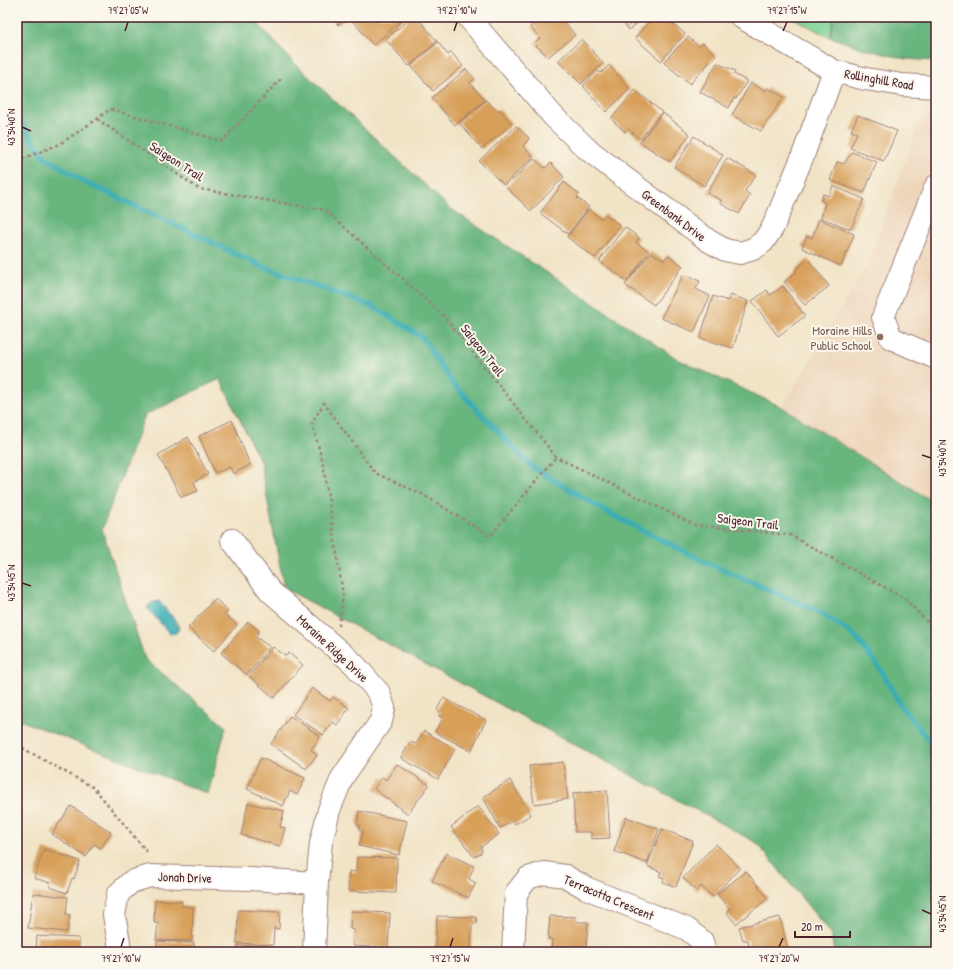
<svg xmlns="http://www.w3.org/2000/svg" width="953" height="969" font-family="'Patrick Hand',sans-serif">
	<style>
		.built { fill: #eed6bb }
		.green { fill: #7fd395; stroke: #647960 }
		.forest { fill: #67b57e; stroke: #586a54 }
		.water { fill: #3badb3; stroke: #42666f }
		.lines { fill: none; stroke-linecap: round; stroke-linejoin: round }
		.stream { stroke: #3badb3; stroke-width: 5.5 }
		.building { fill: #d79f59 }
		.minor-casing { stroke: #9e8178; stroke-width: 24 }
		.path { stroke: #9e8178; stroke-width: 2.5; stroke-dasharray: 3 3; stroke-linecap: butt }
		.minor { stroke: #fff; stroke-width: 22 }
		.ticks { fill: none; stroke: #4a1f2b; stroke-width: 1.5 }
		.education-dot { fill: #8d6e63; stroke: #fbf7ec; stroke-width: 1.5 }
		.labels { text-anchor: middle; stroke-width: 4; stroke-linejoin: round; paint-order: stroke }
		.street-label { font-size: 13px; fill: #4a1f2b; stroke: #fbf7ec }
		.education-label { font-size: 13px; fill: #785e54; stroke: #fbf7ec; text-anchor: end }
		.neatline { fill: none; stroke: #4a1f2b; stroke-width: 1.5 }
		.ticks-label { font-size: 10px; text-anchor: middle; fill: #4a1f2b }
	</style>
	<rect width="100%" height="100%" fill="#fbf7ec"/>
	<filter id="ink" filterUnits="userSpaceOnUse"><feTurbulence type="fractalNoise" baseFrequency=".025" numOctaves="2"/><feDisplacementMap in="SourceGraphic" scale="8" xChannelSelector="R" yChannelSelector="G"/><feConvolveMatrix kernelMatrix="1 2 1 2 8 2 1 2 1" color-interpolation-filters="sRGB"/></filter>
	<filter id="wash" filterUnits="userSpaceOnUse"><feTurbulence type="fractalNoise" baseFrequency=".012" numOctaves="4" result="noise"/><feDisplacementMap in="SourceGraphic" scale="16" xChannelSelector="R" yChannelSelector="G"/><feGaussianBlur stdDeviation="0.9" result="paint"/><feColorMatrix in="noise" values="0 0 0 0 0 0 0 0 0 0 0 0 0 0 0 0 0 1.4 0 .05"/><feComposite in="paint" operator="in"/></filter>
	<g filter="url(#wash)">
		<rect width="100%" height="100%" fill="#f1e3c5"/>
		<!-- built -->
		<path class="built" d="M921 117 936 118V504L782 407 866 267Z"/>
		<!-- green -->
		<path class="green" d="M791 17H834L830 37H829Z"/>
		<!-- forest -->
		<path class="forest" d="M17 17H252L293 62 451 209 679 360 782 407 935 503 936 504V952H834L831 934 757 843 284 588 260 461 220 379 145 415 102 529 145 659 226 727 208 794 17 719Z
			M834 17H936V61L906 59 864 49 830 37Z"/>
		<!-- water -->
		<path class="water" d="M159 601C164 609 179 621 179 629L176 633 170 634 147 608 151 603Z"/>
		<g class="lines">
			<!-- stream -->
			<path class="stream" d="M17 117 45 157 85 182 261 266 374 307 423 338 452 383 532 467 609 513 701 560 821 613 854 635 878 666 903 709 936 749"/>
		</g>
		<g id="blocks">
			<!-- building -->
			<path class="building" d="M332 17H349L338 25Z
				M353 17H406L373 45 351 19Z
				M412 17H417L437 41 409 66 385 39Z
				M524 17H538L529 24Z
				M543 17H560L575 35 548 57 534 43 540 38 530 27Z
				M618 17H645L629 30Z
				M653 17H665L685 34 661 61 635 38Z
				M688 37 699 46 703 43 716 55 690 84 663 62Z
				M582 39 603 63 581 84 558 61Z
				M438 42 448 55 451 52 463 66 433 91 411 66Z
				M717 63 735 71 734 74 747 81 736 99 734 98 729 108 700 92Z
				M609 65 630 89 606 112 583 86 597 71 601 73Z
				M466 69 475 79 470 83 485 100 455 125 432 98Z
				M751 83 765 91 768 88 784 97 761 131 732 115Z
				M635 90 662 112 640 139 628 129 625 132 611 119Z
				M486 100 497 111 499 109 512 124 482 149 459 123Z
				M663 113 690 134 670 162 640 142Z
				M858 115 897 131 884 161 850 148 857 133 851 131Z
				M516 126 529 138 523 146 533 157 504 185 479 161Z
				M694 136 723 155 704 186 674 167Z
				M852 152 877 162 864 193 830 180 837 162 844 164Z
				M727 158 756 175 745 191 750 195 739 214 720 203 721 200 707 193Z
				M534 159 545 168 551 163 564 177 531 211 506 187Z
				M564 182 579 194 577 198 589 207 568 234 540 213Z
				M833 186 864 199 851 229 821 218 825 203 821 201 823 194 829 196Z
				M589 209 601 219 605 214 620 225 595 258 567 237Z
				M819 219 854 234 841 266 802 248 807 236 812 238Z
				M625 227 639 238 636 242 649 252 627 281 599 261Z
				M651 252 664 260 668 255 683 266 654 305 625 285Z
				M808 259 829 286 805 305 784 282 796 272 795 270Z
				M683 275 700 281 696 289 710 296 694 332 661 318Z
				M783 286 805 316 778 336 752 301 767 290 770 295Z
				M730 295 748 301 733 348 700 338 713 296 728 301Z
				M232 420 250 465 233 474 230 467 215 473 199 436Z
				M188 437 208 474 194 482 198 491 181 497 158 455Z
				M215 599 228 610 225 615 237 625 214 651 188 628Z
				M248 622 259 630 256 637 270 647 247 675 221 653Z
				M273 647 286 656 289 653 303 665 274 698 249 676Z
				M312 688 330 701 333 697 349 708 337 725 333 722 323 735 293 715Z
				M443 698 486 720 471 751 435 732 443 718 439 716 440 712 437 710Z
				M290 716 320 736 311 750 317 755 306 769 271 744Z
				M424 731 455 749 438 779 401 758 410 742 416 744Z
				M261 758 305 778 297 795 290 791 283 806 247 789Z
				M563 762 568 799 534 804 529 766Z
				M397 764 429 785 408 814 374 789 382 777 386 780Z
				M510 780 531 815 515 824 513 821 500 828 483 797Z
				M607 790 610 838 591 839V832H575L573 793Z
				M248 803 284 811 280 827 285 828 280 846 241 835Z
				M71 806 111 832 101 848 94 844 86 857 52 834Z
				M478 806 499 834 481 847 482 852 474 857 451 827Z
				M359 811 407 821 399 855 359 846 363 831 359 830 360 825H357Z
				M626 817 659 829 647 863 614 851Z
				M662 829 693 841 676 887 663 882 664 878 659 876 661 872 647 866Z
				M716 844 740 868 713 897 701 886 697 891 683 878Z
				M44 849 80 861 74 879 72 878 67 893 50 887 51 883 34 878Z
				M446 853 474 866 469 879 476 883 468 898 432 881Z
				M357 857 397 858 396 893 348 891 349 871 356 872Z
				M746 871 768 898 736 924 727 913 730 909 717 894Z
				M33 893 68 897 66 914 70 915 67 932 28 928Z
				M155 900 182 901V906L193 907 192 941 156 940 158 923H154Z
				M238 910 280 912 279 929 274 928 273 945 237 943Z
				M351 911 390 913 388 948 353 946 354 930 350 929Z
				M437 916 476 917 477 923 472 924 471 951 435 948Z
				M550 916 576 917 577 922H588L586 952H551L552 939H548Z
				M780 917 788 951 750 952 748 940H743L739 927Z
				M37 936 79 938V952H36Z
				M157 941 194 943V952H157Z
				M238 945 273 947V952H238Z"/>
		</g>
	</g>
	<g filter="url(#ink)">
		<use href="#blocks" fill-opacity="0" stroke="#9e8178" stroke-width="1"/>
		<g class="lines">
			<defs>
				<path id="minor" d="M468 17 554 117 586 148 626 179 709 241 725 250 740 253 753 249 763 242 773 227 802 158 834 71
					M741 17 834 71 866 79 902 85 936 87
					M936 186 883 317 891 338 936 358
					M232 540 270 591 354 664 379 693 384 708 381 721 342 778 329 810 321 843 317 883 314 952
					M119 952V942L114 915 118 894 131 882 150 876 250 879 317 883
					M513 952 516 893 528 878 544 873 565 876 586 888 687 929 702 941 705 952"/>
			</defs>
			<!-- minor casing -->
			<use href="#minor" class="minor-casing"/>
			<!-- path -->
			<path class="path" d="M97 119 199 189 325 210 443 315 556 457 695 525 790 535 904 598 926 621 936 627
				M17 161 60 144 97 119 110 109 222 141 281 79
				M339 626 343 595 323 463 312 423 324 403 375 473 422 494 490 536 556 457
				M17 745 94 788 147 852"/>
			<!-- minor -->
			<use href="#minor" class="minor"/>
		</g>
	</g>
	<!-- ticks -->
	<path class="ticks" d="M125 31 128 22M454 31 457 22M783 31 787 22M22 127 31 131M922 455 931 458M22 583 31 586M922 910 931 914M121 947 124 938M450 947 453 938M779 947 783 938"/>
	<!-- markers -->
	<circle class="education-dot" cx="880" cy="337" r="4"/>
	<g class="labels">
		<!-- street labels -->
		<g class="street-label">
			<text transform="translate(879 79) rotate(10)" y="5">Rollinghill Road</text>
			<text transform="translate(177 161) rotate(33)" y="5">Saigeon Trail</text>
			<text transform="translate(674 215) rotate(37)" y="5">Greenbank Drive</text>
			<text transform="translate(483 350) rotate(52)" y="5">Saigeon Trail</text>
			<text transform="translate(748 521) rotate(7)" y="5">Saigeon Trail</text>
			<text transform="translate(333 648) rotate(43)" y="5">Moraine Ridge Drive</text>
			<text transform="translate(185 877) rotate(2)" y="5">Jonah Drive</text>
			<text transform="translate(609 897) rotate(23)" y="5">Terracotta Crescent</text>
		</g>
		<!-- education labels -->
		<g class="education-label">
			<text x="872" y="335">Moraine Hills<tspan x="872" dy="15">Public School</tspan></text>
		</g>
	</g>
	<!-- margin -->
	<rect width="953" height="969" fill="none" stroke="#fbf7ec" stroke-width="44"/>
	<!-- scale -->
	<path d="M795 931v6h55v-6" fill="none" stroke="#4a1f2b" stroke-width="2"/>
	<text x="801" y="931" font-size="12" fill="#4a1f2b" stroke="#fbf7ec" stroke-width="3" paint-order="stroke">20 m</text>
	<rect x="22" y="22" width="909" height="925" class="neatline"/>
	<g class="ticks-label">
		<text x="128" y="14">79°27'05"W</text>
		<text x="457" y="14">79°27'10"W</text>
		<text x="787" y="14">79°27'15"W</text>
		<text transform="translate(11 127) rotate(-90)" y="4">43°54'40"N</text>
		<text transform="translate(942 458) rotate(-90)" y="4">43°54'40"N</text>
		<text transform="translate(11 583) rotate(-90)" y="4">43°54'45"N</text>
		<text transform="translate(942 914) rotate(-90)" y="4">43°54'45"N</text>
		<text x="121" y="962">79°27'10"W</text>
		<text x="450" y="962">79°27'15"W</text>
		<text x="779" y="962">79°27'20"W</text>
	</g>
</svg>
